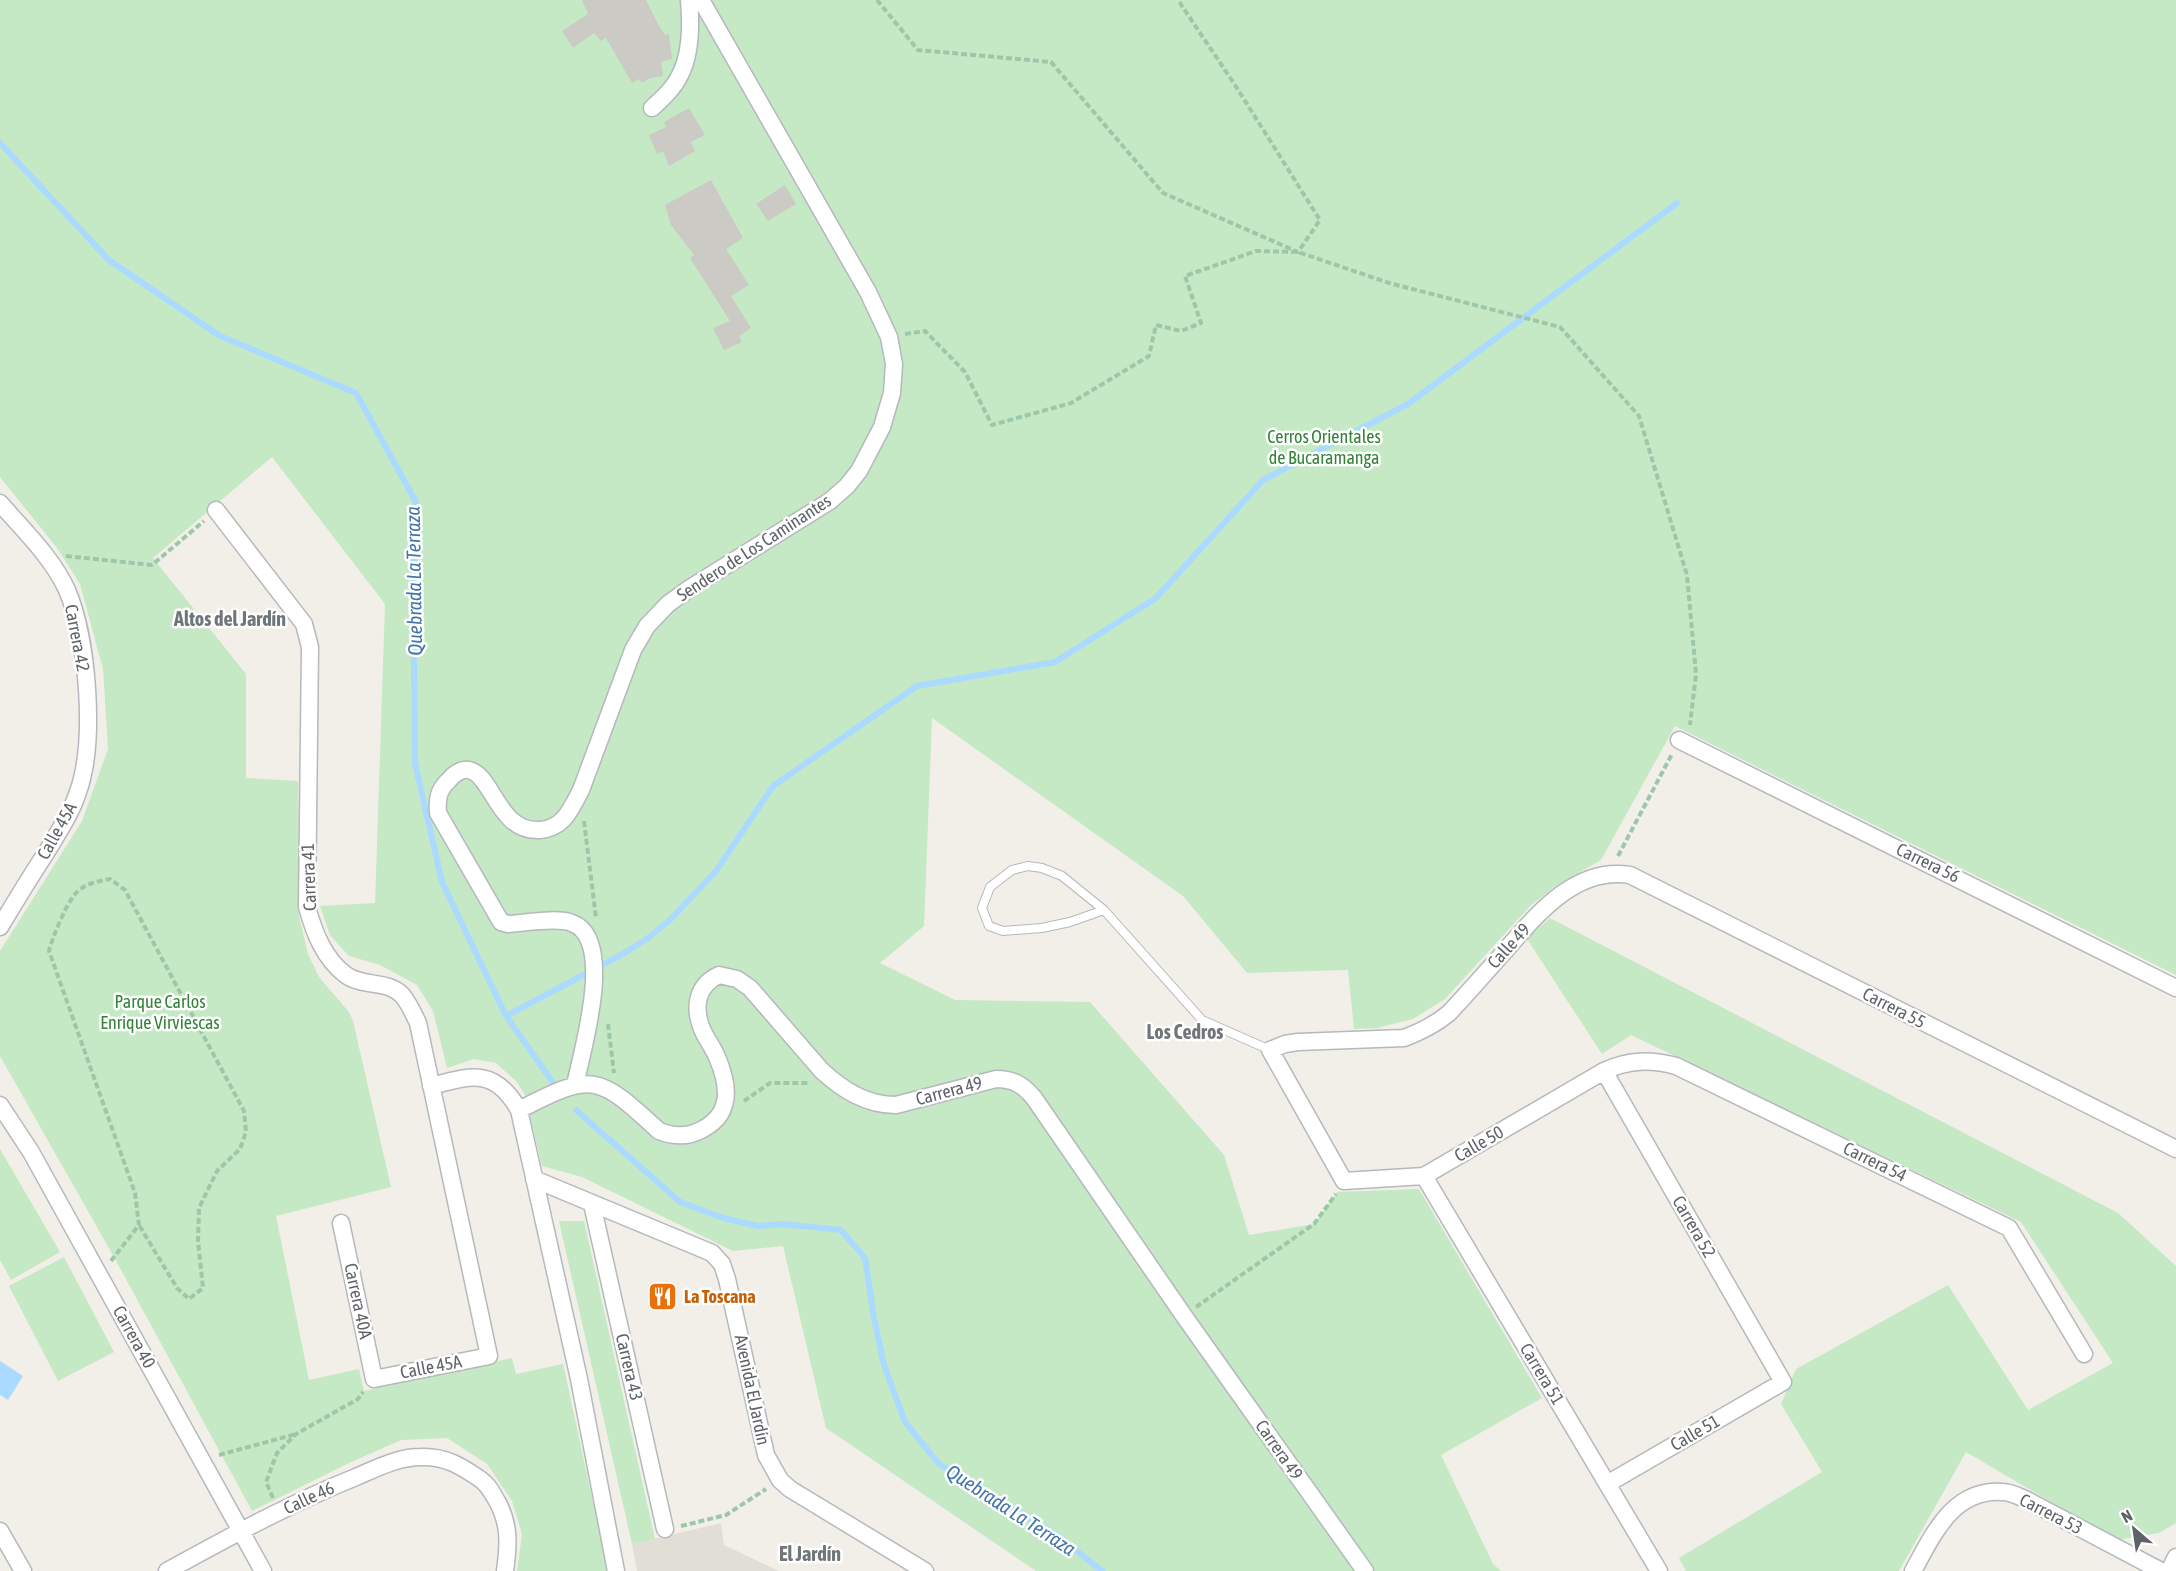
<svg xmlns="http://www.w3.org/2000/svg" width="2176" height="1571" font-family="'Asap Condensed',sans-serif">
	<style>
		.education { fill: #e1ded6 }
		.green { fill: #c5e8c5 }
		.water { fill: #aadaff }
		.lines { fill: none; stroke-linecap: round; stroke-linejoin: round }
		.stream { stroke: #aadaff; stroke-width: 6 }
		.building { fill: #cccac5 }
		.service-casing { stroke: #b5b8bc; stroke-width: 10 }
		.minor-casing { stroke: #b5b8bc; stroke-width: 19 }
		.path { stroke: #9cc7a9; stroke-width: 4; stroke-dasharray: 6 3; stroke-linecap: butt }
		.service { stroke: #fff; stroke-width: 8 }
		.minor { stroke: #fff; stroke-width: 16 }
		.labels { text-anchor: middle; stroke-width: 5; stroke-linejoin: round; paint-order: stroke }
		.park-label { font-size: 18px; fill: #348238; stroke: #fff }
		.street-label { font-size: 18px; fill: #5f6368; stroke: #fff }
		.food-label { font-size: 18px; font-weight: bold; fill: #c56008; stroke: #fff; text-anchor: start }
		.water-label { font-size: 20px; font-style: italic; fill: #4174aa; stroke: #fff }
		.neighbourhood-label { font-size: 20px; font-weight: bold; fill: #70757a; stroke: #fff }
	</style>
	<rect width="100%" height="100%" fill="#f1efe8"/>
	<!-- education -->
	<path class="education" d="M721 1523 724 1545 779 1571H637L632 1544Z"/>
	<!-- green -->
	<path class="green" d="M0 0H2176V975L1675 726 1601 860 1554 887 1531 905 1445 999 1413 1019 1377 1028 1354 1029 1348 970 1247 973 1183 896 932 718 924 926 880 963 955 1000 1090 1002 1224 1155 1249 1235 1314 1224 1337 1192 1419 1189 1542 1398 1441 1455 1493 1564 1501 1571H1036L826 1428 783 1246 733 1251 582 1177 542 1166 525 1095 517 1082 496 1063 474 1059 447 1068 433 1011 417 985 380 965 349 956 330 935 320 906 375 903 385 604 272 457 153 558 246 674V778L298 781 299 916 308 954 319 977 349 1012 353 1021 391 1187 276 1216 309 1380 359 1369 364 1391 512 1358 516 1374 563 1364 608 1571H517L522 1534 512 1501 487 1464 447 1438 401 1440 349 1463 252 1511 114 1257 0 1056V951L82 821 108 749 103 669 80 584 57 548 0 477Z
		M1550 918 2118 1213 2176 1266V1523L2159 1533 2116 1540 1966 1452 1899 1571H1686L1679 1558 1822 1472 1781 1404 1796 1369 1948 1285 2028 1410 2113 1363 2021 1222 1631 1035 1602 1054 1527 939Z
		M0 1149 60 1252 11 1280 0 1260Z
		M559 1221H584L655 1539 632 1544Z
		M64 1257 114 1352 58 1381 9 1286Z"/>
	<!-- water -->
	<path class="water" d="M0 1361 23 1376 8 1400 0 1395Z"/>
	<g class="lines">
		<!-- stream -->
		<path class="stream" d="M0 143 109 260 220 336 356 393 416 502 413 575 415 763 442 882 506 1016 554 1084
			M506 1016 621 955 648 938 670 920 716 871 773 786 917 686 1055 662 1156 598 1263 480 1408 404 1677 203
			M576 1110 680 1202 723 1218 758 1226 782 1224 841 1230 865 1258 874 1318 884 1365 905 1422 939 1464 1057 1535 1102 1571"/>
	</g>
	<!-- building -->
	<path class="building" d="M582 0H646L659 26 665 35 669 34 672 59 661 62 663 76 650 78 642 83 639 79 632 83 606 38 601 41 594 33 573 48 562 31 588 14Z
		M689 108 705 135 691 142 695 151 669 166 663 151 657 154 649 135 666 127 664 122Z
		M711 180 743 238 726 249 749 285 731 296 751 328 739 336 735 328 742 342 724 350 713 328 730 321 690 258 694 255 671 225 665 205Z
		M785 185 796 204 768 221 756 204Z"/>
	<g class="lines">
		<defs>
			<path id="service" d="M1104 910 1070 922 1042 928 1003 931 989 926 982 908 990 887 1012 870 1028 866 1042 868 1062 876 1104 910 1202 1020 1270 1050"/>
			<path id="minor" d="M652 108C663 98 674 88 680 75 691 54 691 23 689 0
				M0 503C23 530 52 557 67 590 88 639 96 742 78 792 71 814 57 834 46 853 30 877 15 902 0 927
				M216 510 304 624 310 647 307 907C314 932 324 959 346 975 362 987 388 980 402 995 409 1003 413 1013 418 1023L489 1356 374 1379 341 1223
				M1679 740 2176 988
				M1604 1071 1783 1382 1607 1484
				M575 1085C582 1051 616 939 572 923 557 917 525 923 508 924L501 922 438 813C437 799 438 790 449 780 454 774 461 769 469 770 493 775 498 833 540 830 564 828 571 809 581 790L633 650 647 626 668 604 690 588 830 501 847 486 859 471 882 427 892 393 894 364 889 337 868 292 701 0
				M431 1086C473 1075 495 1068 519 1110L579 1379 616 1571
				M0 1105 31 1152 263 1571
				M519 1110C594 1071 598 1075 659 1131 674 1137 689 1137 703 1129 733 1113 729 1085 717 1057 713 1047 706 1039 702 1029 693 1007 697 985 719 975L737 979 750 988 822 1071C843 1090 866 1105 896 1105L996 1079C1014 1079 1023 1085 1034 1098L1184 1316 1365 1571
				M1424 1176 1659 1571
				M534 1179 712 1253 722 1264 727 1279 766 1455 780 1480 790 1489 925 1571
				M592 1204 665 1529
				M2084 1354 2009 1228 1676 1066C1650 1059 1628 1060 1604 1071L1424 1176 1344 1181 1270 1050 1285 1044 1298 1042 1404 1038C1420 1032 1435 1025 1449 1013 1468 993 1486 972 1505 951 1537 914 1576 866 1630 875L2176 1149
				M0 1531 23 1571
				M167 1571C229 1537 291 1503 356 1477 377 1468 398 1457 421 1457 445 1456 461 1466 480 1479 487 1484 490 1489 494 1496 510 1521 509 1543 505 1571
				M1913 1571C1933 1535 1953 1488 2003 1492 2010 1492 2018 1496 2025 1499L2161 1571
				M2169 1571 2176 1557"/>
		</defs>
		<!-- service casing -->
		<use href="#service" class="service-casing"/>
		<!-- minor casing -->
		<use href="#minor" class="minor-casing"/>
		<!-- path -->
		<path class="path" d="M877 0 918 50 1051 62 1163 193 1298 252 1320 220 1235 85 1178 0
			M905 334 925 331 965 372 992 425 1071 403 1149 356 1156 325 1181 331 1201 323 1185 276 1256 251 1298 252 1389 283 1560 327 1639 416 1687 575 1696 674 1690 725
			M66 556 152 565 204 521
			M584 821 596 918
			M1618 856 1672 754
			M608 1024 614 1073
			M744 1101 770 1083H809
			M111 1261 139 1225 135 1193 49 951C52 938 68 899 78 891 87 883 99 881 110 879L125 890 244 1111 246 1132 240 1149 217 1171 199 1208 198 1241 203 1288 189 1299 177 1288 139 1225
			M1196 1307 1314 1224 1336 1194
			M219 1455 296 1434
			M273 1498 266 1482 277 1453 296 1434 358 1399 363 1392
			M681 1526 726 1515 766 1489"/>
		<!-- service -->
		<use href="#service" class="service"/>
		<!-- minor -->
		<use href="#minor" class="minor"/>
	</g>
	<!-- icons -->
	<defs>
		<symbol id="restaurant-square" viewBox="-11 -11 22 22"><rect x="-9" y="-9" width="18" height="18" rx="4" fill="#e8710a" stroke="#fff"/><path d="M-5-6h1v4h1v-4h1v4h1v-4h1v5L-1.5 .5V6h-2V.5L-5-1ZM5-6V6H3V1.5H1.5Q1.5-4 5-6Z" fill="#fff"/></symbol>
	</defs>
	<g fill-rule="evenodd">
		<use href="#restaurant-square" x="646" y="1280" width="33" height="33"/>
	</g>
	<g class="labels">
		<!-- park labels -->
		<g class="park-label">
			<text x="1324" y="443">Cerros Orientales<tspan x="1324" dy="21">de Bucaramanga</tspan></text>
			<text x="160" y="1008">Parque Carlos<tspan x="160" dy="21">Enrique Virviescas</tspan></text>
		</g>
		<!-- street labels -->
		<g class="street-label">
			<text transform="translate(754 548) rotate(-33)" y="6">Sendero de Los Caminantes</text>
			<text transform="translate(77 638) rotate(79)" y="6">Carrera 42</text>
			<text transform="translate(57 831) rotate(-61)" y="6">Calle 45A</text>
			<text transform="translate(1928 863) rotate(26)" y="6">Carrera 56</text>
			<text transform="translate(309 877) rotate(-92)" y="6">Carrera 41</text>
			<text transform="translate(1509 946) rotate(-48)" y="6">Calle 49</text>
			<text transform="translate(1894 1008) rotate(27)" y="6">Carrera 55</text>
			<text transform="translate(949 1091) rotate(-15)" y="6">Carrera 49</text>
			<text transform="translate(1479 1144) rotate(-30)" y="6">Calle 50</text>
			<text transform="translate(1875 1162) rotate(26)" y="6">Carrera 54</text>
			<text transform="translate(1694 1227) rotate(60)" y="6">Carrera 52</text>
			<text transform="translate(358 1301) rotate(78)" y="6">Carrera 40A</text>
			<text transform="translate(134 1337) rotate(61)" y="6">Carrera 40</text>
			<text transform="translate(431 1367) rotate(-11)" y="6">Calle 45A</text>
			<text transform="translate(629 1367) rotate(77)" y="6">Carrera 43</text>
			<text transform="translate(1542 1374) rotate(59)" y="6">Carrera 51</text>
			<text transform="translate(752 1390) rotate(78)" y="6">Avenida El Jardín</text>
			<text transform="translate(1695 1433) rotate(-30)" y="6">Calle 51</text>
			<text transform="translate(1279 1450) rotate(55)" y="6">Carrera 49</text>
			<text transform="translate(309 1498) rotate(-25)" y="6">Calle 46</text>
			<text transform="translate(2051 1514) rotate(27)" y="6">Carrera 53</text>
		</g>
		<!-- food labels -->
		<g class="food-label">
			<text x="684" y="1303">La Toscana</text>
		</g>
		<!-- water labels -->
		<g class="water-label">
			<text transform="translate(414 581) rotate(-91)" y="7">Quebrada La Terraza</text>
			<text transform="translate(1011 1510) rotate(33)" y="7">Quebrada La Terraza</text>
		</g>
		<!-- neighbourhood labels -->
		<g class="neighbourhood-label">
			<text x="230" y="626">Altos del Jardín</text>
			<text x="1185" y="1039">Los Cedros</text>
			<text x="810" y="1561">El Jardín</text>
		</g>
	</g>
	<!-- north arrow -->
	<g transform="translate(2134 1529) rotate(331)" stroke="#ffffff" stroke-width="4.5" paint-order="stroke">
	<path d="M0-4.5L10 22L0 15L-10 22Z" fill="#5f6368"/>
	<text y="-9" font-size="16" font-weight="bold" text-anchor="middle" fill="#5f6368">N</text>
	</g>
</svg>
